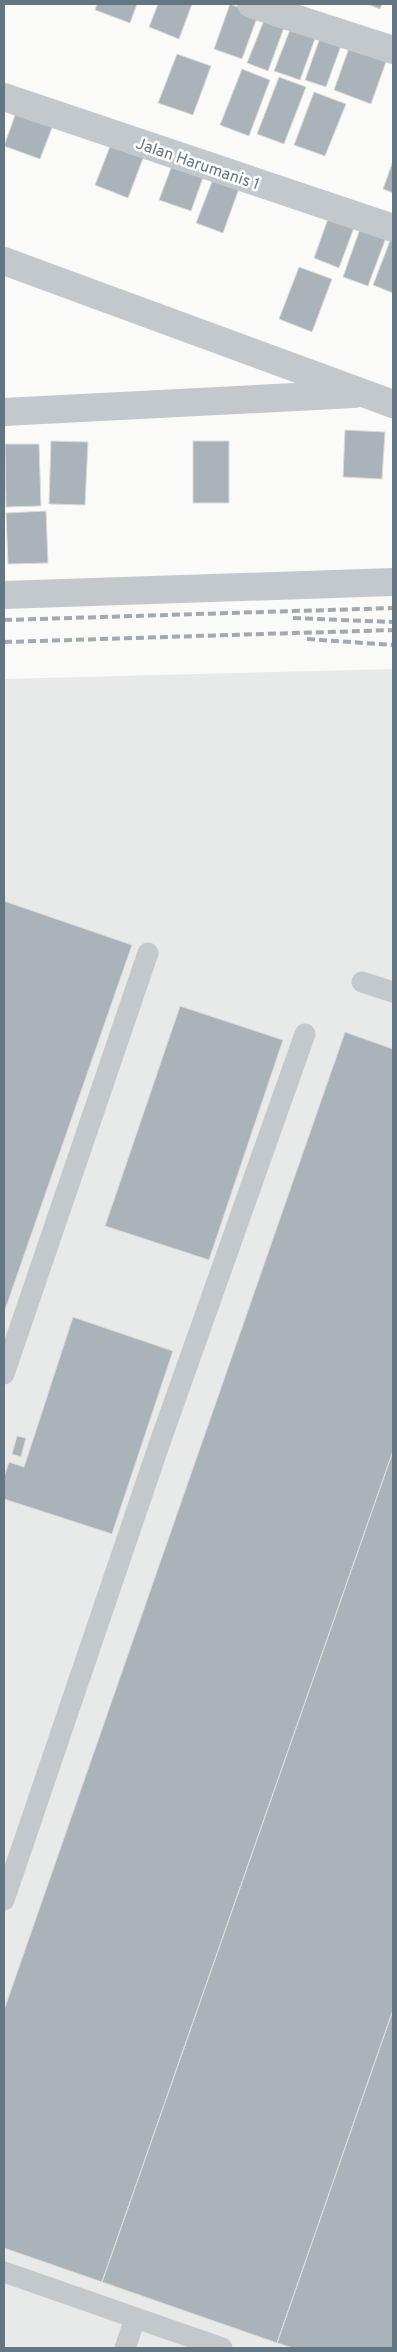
<svg xmlns="http://www.w3.org/2000/svg" width="397" height="2352" font-family="Overpass,sans-serif">
	<style>
		.built { fill: #e8e9e9 }
		.building { fill: #aab3b9; stroke: #dcdcda }
		.lines { fill: none; stroke-linecap: round; stroke-linejoin: round }
		.service { stroke: #c3c8cc; stroke-width: 21 }
		.minor { stroke: #c3c8cc; stroke-width: 28 }
		.rail { stroke: #a2aab0; stroke-width: 4; stroke-dasharray: 8 4; stroke-linecap: butt }
		.labels { text-anchor: middle; stroke-width: 5; stroke-linejoin: round; paint-order: stroke }
		.street-label { font-size: 16px; fill: #657683; stroke: #fff }
	</style>
	<rect width="100%" height="100%" fill="#fafaf8"/>
	<!-- built -->
	<path class="built" d="M393 669V2348H4V679Z"/>
	<!-- building -->
	<path class="building" d="M97 4H137L130 23 95 10Z
		M158 4H192L179 39 149 27Z
		M230 4 258 15 242 59 214 49Z
		M367 4H382L380 9Z
		M265 18 285 25 268 71 247 63Z
		M291 27 316 36 300 80 274 71Z
		M321 35 342 43 326 87 305 80Z
		M350 45 387 59 371 104 334 90Z
		M177 54 211 66 193 115 158 103Z
		M242 69 270 80 249 136 220 125Z
		M279 77 306 87 284 144 257 134Z
		M314 92 346 104 325 156 294 145Z
		M18 107 55 120 40 159 4 146Z
		M114 136 147 148 128 198 95 185Z
		M174 160 205 172 191 211 159 200Z
		M393 161V193L383 189Z
		M215 174 241 183 223 233 196 223Z
		M329 216 355 225 339 268 314 258Z
		M361 226 387 235 368 286 343 277Z
		M393 233V293L373 285Z
		M299 267 332 279 312 332 279 319Z
		M345 430 385 432 382 479 343 477Z
		M51 441 88 442 85 505 49 504Z
		M193 441H229V503H193Z
		M5 444H39L41 506 6 507Z
		M46 511 48 563 8 564 6 513Z
		M4 901 132 945 4 1313Z
		M180 1006 283 1040 209 1260 105 1226Z
		M345 1032 393 1049V1451L102 2282 4 2248V2010Z
		M73 1317 173 1351 112 1534 4 1499V1477L9 1462 24 1467Z
		M17 1436 26 1438 21 1457 12 1454Z
		M393 1451V2010L277 2343 102 2282Z
		M393 2010V2348H293L277 2343Z"/>
	<g class="lines">
		<!-- service -->
		<path class="service" d="M362 982 393 992
			M4 1374 148 953
			M4 1900 159 1445 305 1034
			M4 2272 222 2348
			M125 2348 135 2319"/>
		<!-- minor -->
		<path class="minor" d="M251 4 393 50
			M4 97 393 228
			M4 261 393 404
			M4 412 354 394
			M4 595 393 582"/>
		<!-- rail -->
		<path class="rail" d="M293 618 393 622
			M4 620 393 608
			M307 639 393 645
			M4 642 393 630"/>
	</g>
	<g class="labels">
		<!-- street labels -->
		<g class="street-label">
			<text transform="translate(198 163) rotate(19)" y="6">Jalan Harumanis 1</text>
		</g>
	</g>
	<!-- border -->
	<rect width="397" height="2352" fill="none" stroke="#657683" stroke-width="10"/>
</svg>
